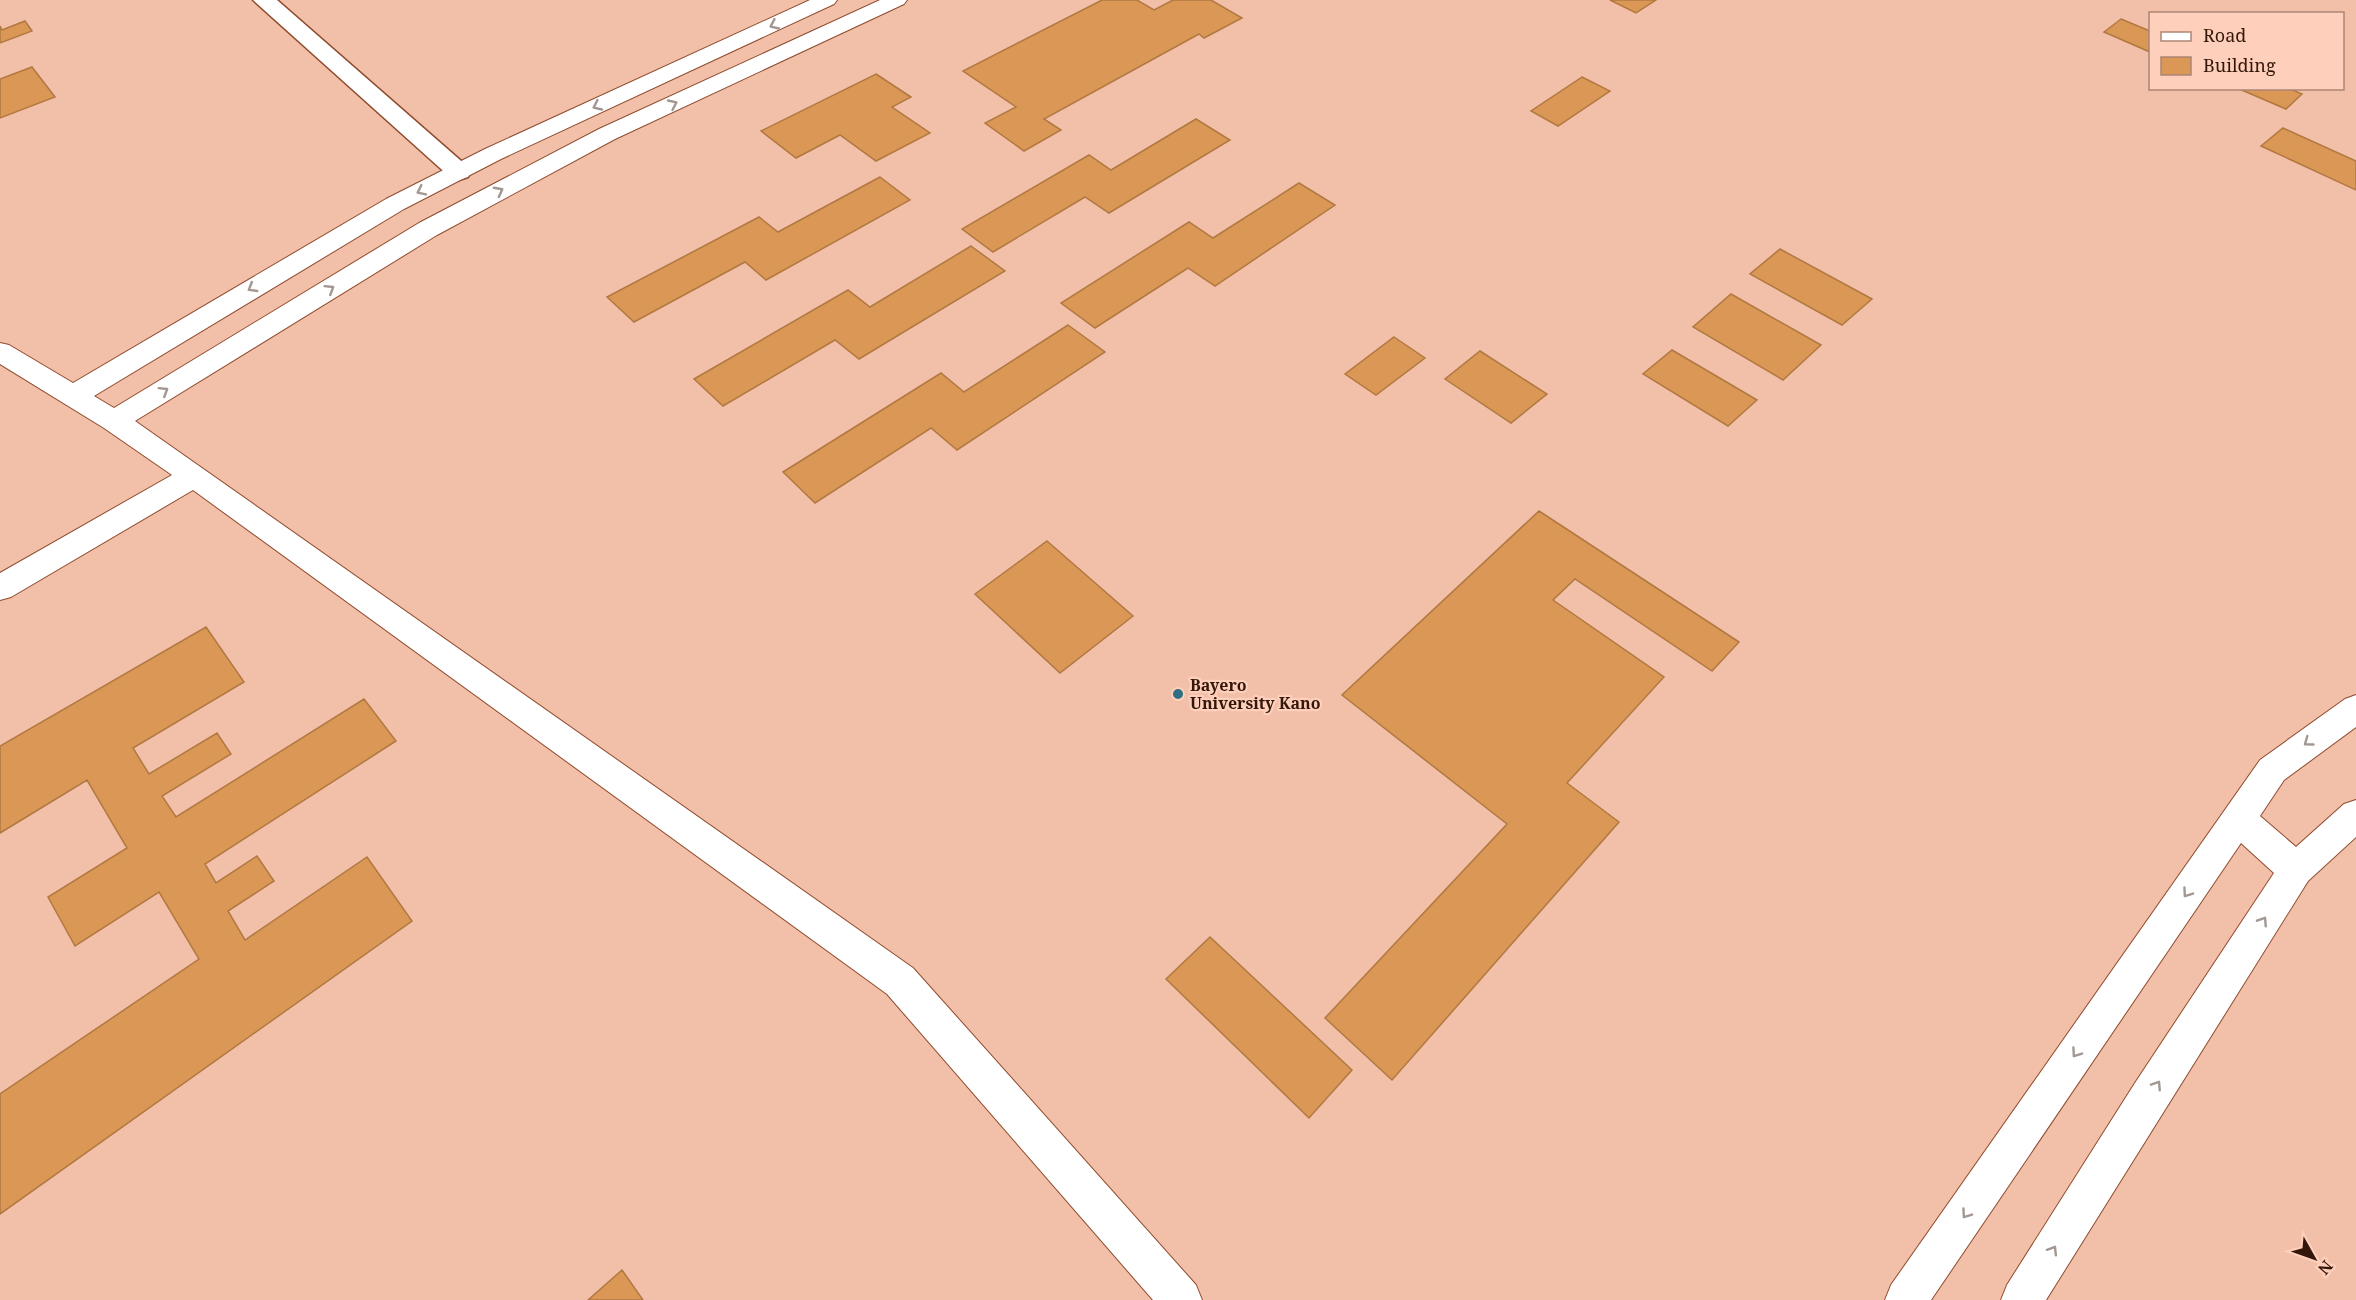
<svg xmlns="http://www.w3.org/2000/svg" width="2356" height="1300" font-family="'Noto Serif',serif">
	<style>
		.built { fill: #f2bfa9; fill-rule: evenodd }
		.building { fill: #da9755; stroke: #b17941; stroke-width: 1.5 }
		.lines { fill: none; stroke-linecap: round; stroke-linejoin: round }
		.lane-casing { stroke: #8f4b2d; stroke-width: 2 }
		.street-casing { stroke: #8f4b2d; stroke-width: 3 }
		.lane { fill: #fff; fill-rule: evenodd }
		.street { fill: #fff; fill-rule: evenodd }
		.oneway { stroke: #a39791 }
		.poi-dot { fill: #2f6e83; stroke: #fecfbb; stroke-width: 2 }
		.labels { text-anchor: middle; stroke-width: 4.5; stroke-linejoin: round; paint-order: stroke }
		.poi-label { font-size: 16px; font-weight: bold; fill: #33170a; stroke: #fecfbb; text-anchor: start }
	</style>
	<rect width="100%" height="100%" fill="#fecfbb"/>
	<!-- built -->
	<path class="built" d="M0 0H2356V1300H0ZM2150 14H2342V88H2150Z"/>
	<!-- building -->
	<path class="building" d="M1102 0H1137L1154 10 1173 0H1211L1242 18 1204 38 1199 34 1044 119 1061 130 1024 151 985 123 1016 107 963 71Z
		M1610 0H1656L1636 13Z
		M2121 19 2150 31V52L2104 32Z
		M25 21 32 31 0 43V26L2 30Z
		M32 67 55 97 0 118V79Z
		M876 74 911 97 892 107 930 133 876 161 840 135 796 158 761 131Z
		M1582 77 1610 91 1558 126 1531 111Z
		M2237 88H2288L2302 94 2286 109Z
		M1196 119 1230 140 1109 213 1085 197 993 252 962 229 1089 155 1111 170Z
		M2283 128 2356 161V190L2261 146Z
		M880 177 910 200 766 280 745 262 634 322 607 297 759 217 778 232Z
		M1299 183 1335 205 1215 286 1188 268 1095 328 1061 303 1189 222 1213 238Z
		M971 246 1005 271 859 359 835 340 723 406 694 379 848 290 870 307Z
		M1780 249 1872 299 1842 325 1750 274Z
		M1731 294 1821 345 1783 380 1693 327Z
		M1068 325 1105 352 957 450 931 428 815 503 783 472 941 373 964 392Z
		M1394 337 1425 358 1376 395 1345 374Z
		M1672 350 1757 400 1728 426 1643 374Z
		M1480 351 1547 394 1511 423 1445 379Z
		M1539 511 1739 642 1712 671 1575 579 1553 600 1664 677 1567 783 1619 822 1392 1080 1325 1018 1507 824 1342 695Z
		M1047 541 1133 616 1060 673 975 594Z
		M206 627 244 682 133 748 149 774 217 733 231 754 162 796 176 817 364 699 396 741 205 864 216 883 257 856 274 881 228 911 245 940 367 857 412 921 0 1214V1094L199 959 159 892 75 946 48 897 127 848 87 780 0 833V746Z
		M1210 937 1352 1070 1309 1118 1166 979Z
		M622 1270 643 1300H588Z"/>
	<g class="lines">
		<defs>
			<path id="lane" d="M810 0H837L834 4 501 159 404 209 94 396 114 408 419 223 599 129 880 0H907L904 4 615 139 437 235 135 421 913 968 1196 1285 1202 1300H1153L887 994 193 490 11 597 0 600V573L172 475 104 428 0 364V343L9 345 73 383 386 199 485 149Z
				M2356 695V727L2284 780 2260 816 2296 847 2344 804 2356 800V837L2308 881 2046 1300H2001L2007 1285 2135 1083 2274 873 2241 843 1931 1300H1885L1891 1285 2260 760 2345 699Z"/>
			<path id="street" d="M253 0H277L468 167 471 172 468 177 459 180 450 177Z"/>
		</defs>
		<!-- lane casing -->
		<use href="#lane" class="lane-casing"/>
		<!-- street casing -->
		<use href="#street" class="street-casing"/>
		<!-- lane -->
		<use href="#lane" class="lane"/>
		<!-- street -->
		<use href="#street" class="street"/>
	</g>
	<!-- one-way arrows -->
	<defs><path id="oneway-chevron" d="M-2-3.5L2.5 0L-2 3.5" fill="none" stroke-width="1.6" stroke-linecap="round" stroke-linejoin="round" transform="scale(1.5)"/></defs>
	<g class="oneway">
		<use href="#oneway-chevron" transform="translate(774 25) rotate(155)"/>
		<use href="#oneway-chevron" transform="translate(673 104) rotate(-25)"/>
		<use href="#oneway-chevron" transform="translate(597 106) rotate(155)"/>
		<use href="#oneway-chevron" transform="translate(421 191) rotate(154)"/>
		<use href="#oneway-chevron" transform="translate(499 191) rotate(-28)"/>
		<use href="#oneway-chevron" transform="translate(252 288) rotate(149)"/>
		<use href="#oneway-chevron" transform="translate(330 289) rotate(-32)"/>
		<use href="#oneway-chevron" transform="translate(164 391) rotate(-32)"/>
		<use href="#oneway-chevron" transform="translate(2308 742) rotate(144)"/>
		<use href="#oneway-chevron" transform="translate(2187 893) rotate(125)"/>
		<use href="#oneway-chevron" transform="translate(2263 921) rotate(-57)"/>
		<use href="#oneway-chevron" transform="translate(2076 1053) rotate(125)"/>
		<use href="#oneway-chevron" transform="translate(2157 1085) rotate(-57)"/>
		<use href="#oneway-chevron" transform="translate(1966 1214) rotate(125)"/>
		<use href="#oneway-chevron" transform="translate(2053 1250) rotate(-58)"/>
	</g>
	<!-- markers -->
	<circle class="poi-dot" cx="1178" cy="694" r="6"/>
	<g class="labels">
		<!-- poi labels -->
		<g class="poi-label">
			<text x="1190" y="691">Bayero<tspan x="1190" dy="18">University Kano</tspan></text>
		</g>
	</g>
	<!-- legend -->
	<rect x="2149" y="12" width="195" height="78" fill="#fecfbb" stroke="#ad8574" stroke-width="1.5"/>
	<rect x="2161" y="32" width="30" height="9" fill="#ffffff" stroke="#ad8574" stroke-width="1.5"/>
	<text x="2203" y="42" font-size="18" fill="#33170a">Road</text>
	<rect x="2161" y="57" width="30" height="18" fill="#da9755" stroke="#ad8574" stroke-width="1.5"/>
	<text x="2203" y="72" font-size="18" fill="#33170a">Building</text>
	<!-- north arrow -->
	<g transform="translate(2314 1258) rotate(130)" stroke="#fecfbb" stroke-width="4.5" paint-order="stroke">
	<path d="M0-4.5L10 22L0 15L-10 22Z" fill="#33170a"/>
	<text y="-9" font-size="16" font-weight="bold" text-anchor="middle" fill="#33170a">N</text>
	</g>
</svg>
